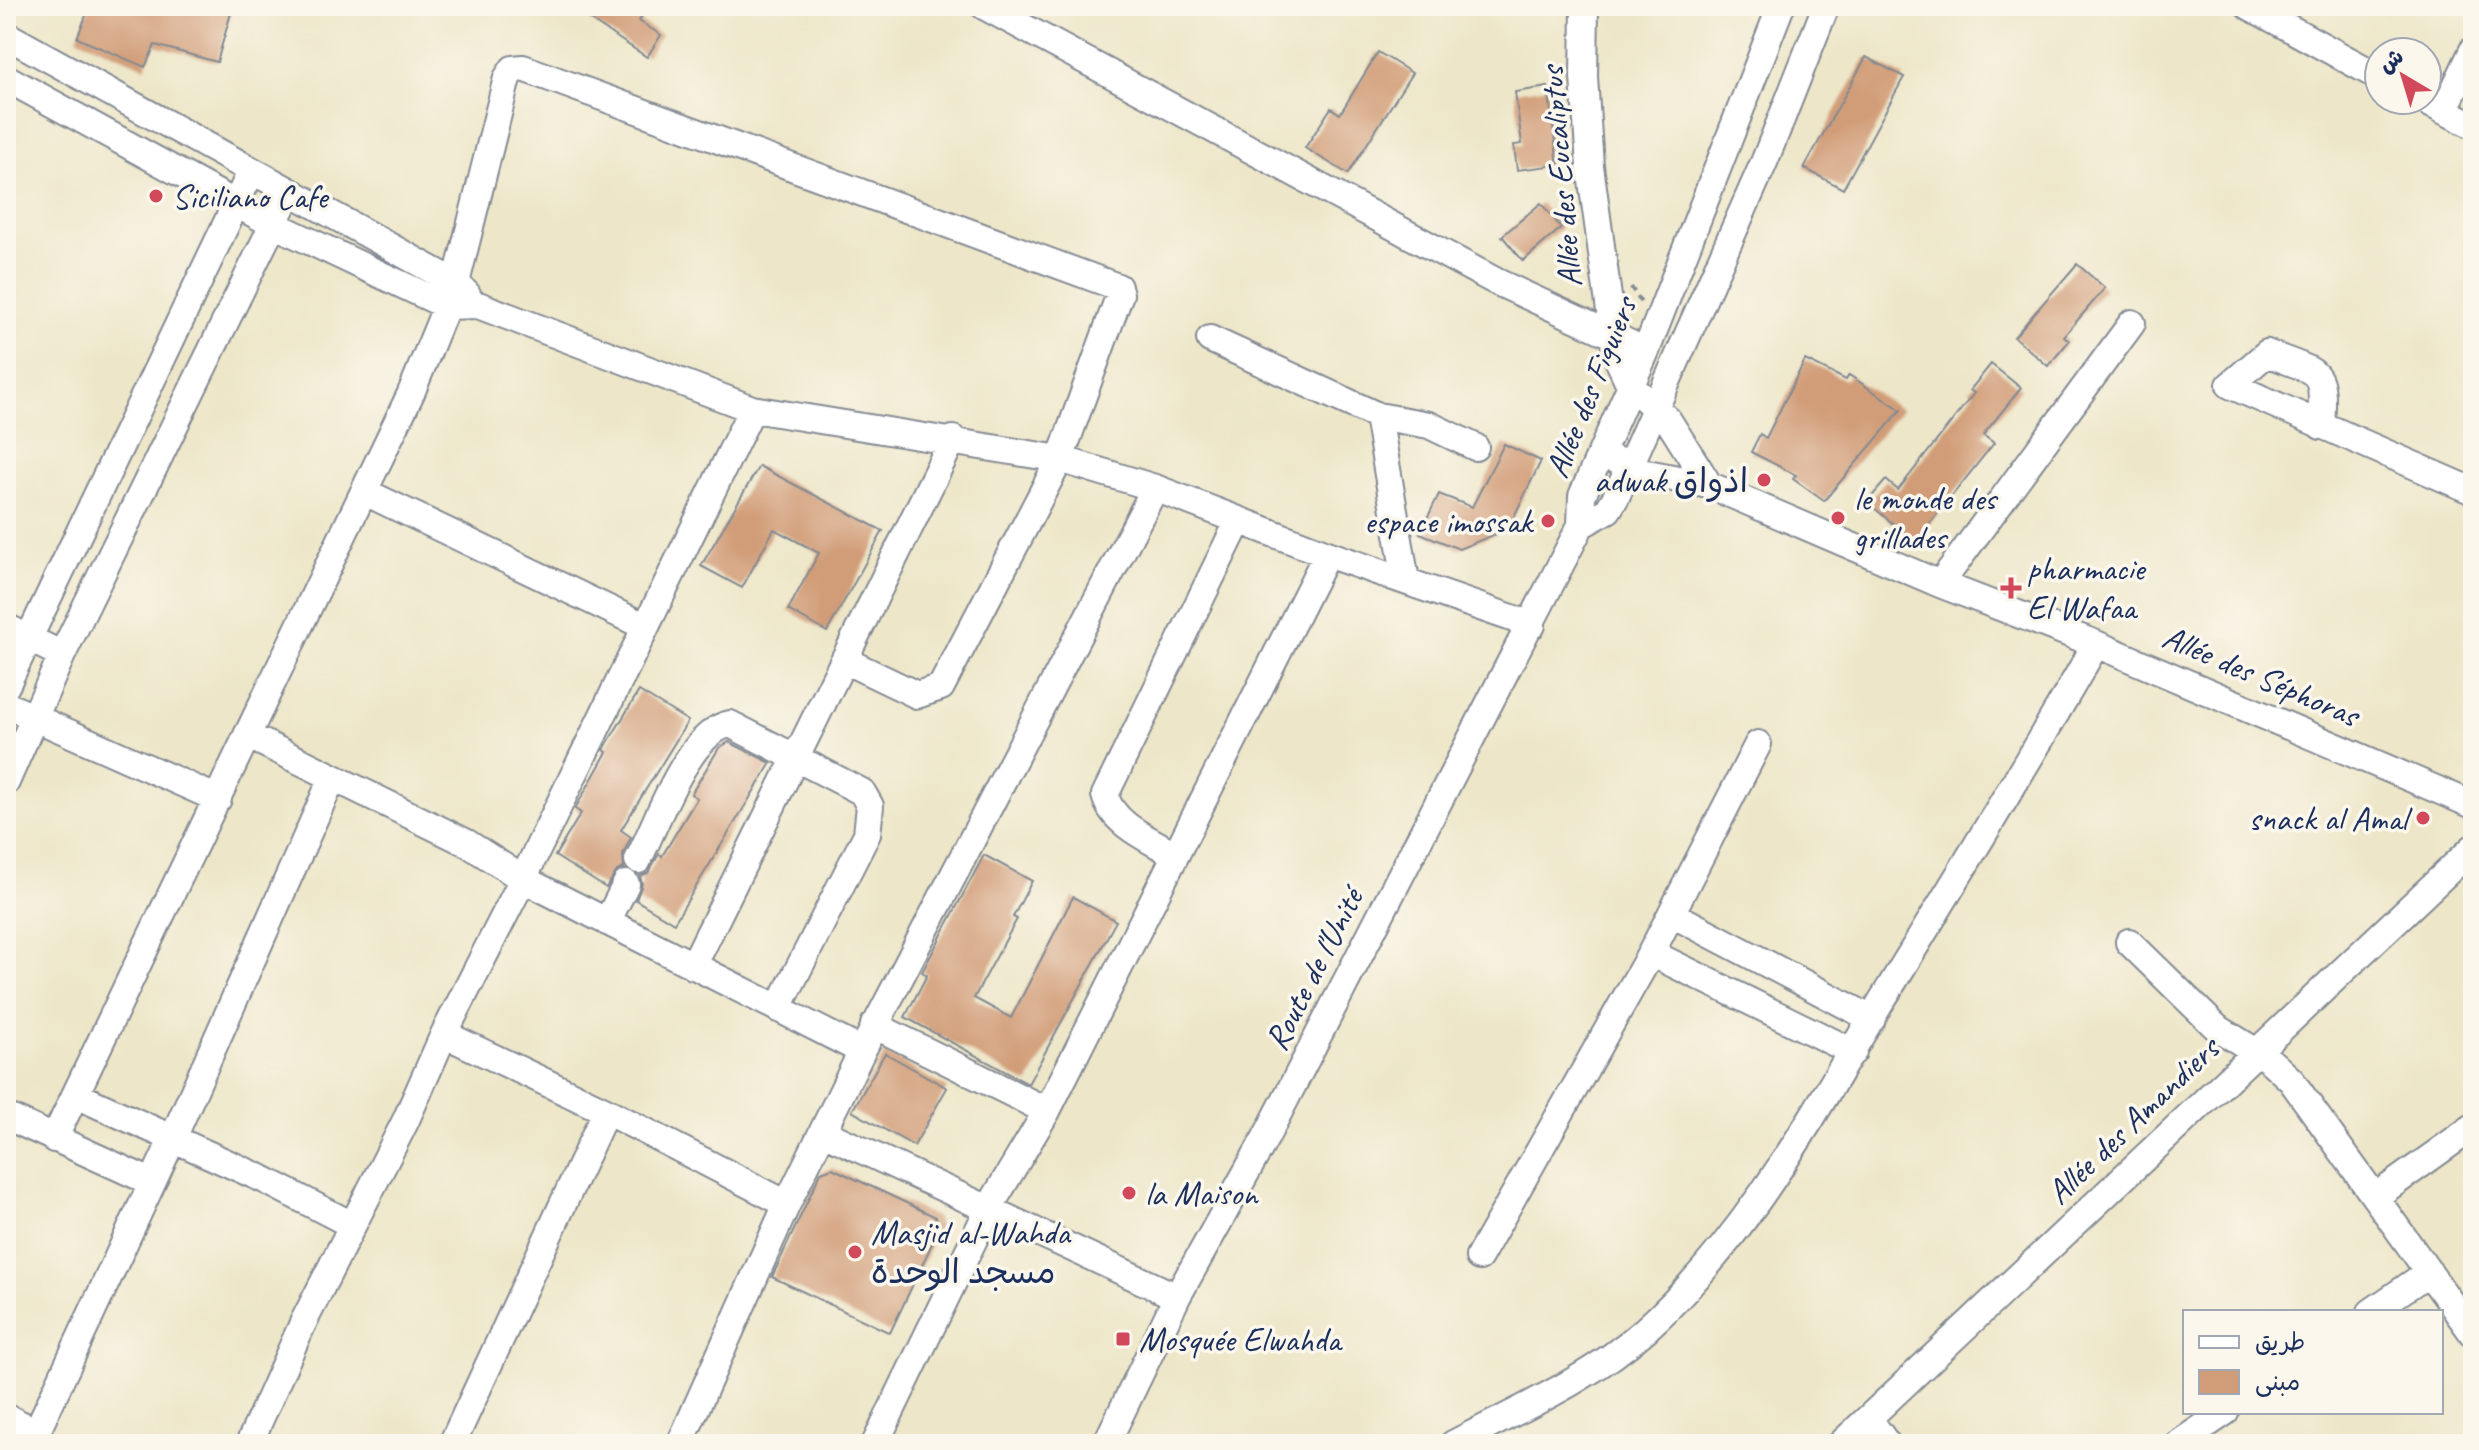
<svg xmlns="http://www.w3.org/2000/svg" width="2479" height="1450" font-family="Caveat,'Playpen Sans Arabic',sans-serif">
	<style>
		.building { fill: #d19d78 }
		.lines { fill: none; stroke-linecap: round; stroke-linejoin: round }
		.minor-casing { stroke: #848a93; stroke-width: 30 }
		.path { stroke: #848a93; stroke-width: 4; stroke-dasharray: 6 6; stroke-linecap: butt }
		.minor { stroke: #fff; stroke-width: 26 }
		.poi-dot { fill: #d1495b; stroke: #fbf7ec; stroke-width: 3 }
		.labels { text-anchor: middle; stroke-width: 7; stroke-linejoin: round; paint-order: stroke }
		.street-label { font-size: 34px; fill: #1b2f5e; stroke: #fbf7ec }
		.poi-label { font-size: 34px; fill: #1b2f5e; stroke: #fbf7ec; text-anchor: start }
	</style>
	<rect width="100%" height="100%" fill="#fbf7ec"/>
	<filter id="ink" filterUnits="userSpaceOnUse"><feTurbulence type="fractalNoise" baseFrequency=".0125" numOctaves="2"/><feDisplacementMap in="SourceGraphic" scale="16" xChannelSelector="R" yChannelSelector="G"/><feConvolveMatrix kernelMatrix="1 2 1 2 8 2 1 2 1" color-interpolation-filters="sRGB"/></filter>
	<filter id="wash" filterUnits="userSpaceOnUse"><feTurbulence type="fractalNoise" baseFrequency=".006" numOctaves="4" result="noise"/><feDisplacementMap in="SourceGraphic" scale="32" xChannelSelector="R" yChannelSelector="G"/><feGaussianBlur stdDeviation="1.8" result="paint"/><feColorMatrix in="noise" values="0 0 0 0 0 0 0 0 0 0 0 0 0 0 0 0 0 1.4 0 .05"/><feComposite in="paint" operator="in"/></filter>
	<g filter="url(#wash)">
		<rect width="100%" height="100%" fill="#ede6c8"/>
		<g id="blocks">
			<!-- building -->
			<path class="building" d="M90 6H233L217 62 155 45 145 67 77 38Z
				M569 6H648L639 21 661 35 647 57Z
				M1378 52 1412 73 1348 174 1305 148 1331 108 1340 114Z
				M1866 57 1904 77 1843 189 1804 168Z
				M1548 87 1558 165 1517 170 1514 145 1522 144 1515 92Z
				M1541 203 1561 228 1523 261 1502 236Z
				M2077 264 2105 288 2064 336 2069 341 2048 366 2014 337Z
				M1805 360 1846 380 1849 375 1901 410 1824 501 1793 479 1796 475 1751 452 1760 434 1766 438Z
				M1991 364 2021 388 1983 435 1994 443 1915 542 1867 502 1886 480 1898 490 1974 393 1970 390Z
				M1504 444 1541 461 1508 529 1459 549 1420 533 1439 494 1472 507Z
				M759 466 883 531 827 632 788 610 819 553 774 529 742 588 701 566Z
				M639 691 688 721 621 830 631 837 623 854 624 868 617 871 606 888 555 856 581 813 575 809 607 752 604 750 607 744Z
				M729 742 771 763 674 923 636 900 642 884 640 876 648 873 659 854 662 856 697 798 691 794 719 748Z
				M984 855 1032 881 1013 917 1017 919 974 998 1011 1018 1073 897 1116 921 1028 1084 905 1017 927 975 922 972Z
				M885 1053 947 1088 914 1146 852 1111Z
				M832 1168 936 1217 940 1227 890 1333 772 1277 821 1172Z"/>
		</g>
	</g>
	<g filter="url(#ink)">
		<use href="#blocks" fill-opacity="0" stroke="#848a93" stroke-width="2"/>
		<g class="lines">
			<defs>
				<path id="minor" d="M984 6 1495 281 1646 351
					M1585 6 1584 77 1590 166 1616 355 1630 385 1668 420 1709 485
					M2249 6 2379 77
					M6 35 456 283 467 294
					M6 78 271 223 447 306 478 305 752 409 1060 459 1155 488 1327 554 1532 625
					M2423 100 2473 125
					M2444 111 2473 50
					M1210 339 1378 416
					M2321 426C2325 365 2320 375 2267 353L2230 385 2473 491
					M1601 454 1647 473 1709 485 1940 584 2096 644 2473 805
					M365 492 644 626
					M1581 525 1608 510 1616 497 1765 160 1826 6
					M1406 581 1378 416 1429 425 1475 447
					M1940 584 2132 323
					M6 627 62 655
					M6 686 251 172
					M6 705 218 799
					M247 735 467 843 523 879 862 1051
					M6 782 62 655 289 192
					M1174 854C1149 839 1112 824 1105 795L1239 520
					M638 860C657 823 688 731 730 724L862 792 870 806 867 834 778 1009
					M1672 914 1872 1019
					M607 922 626 884
					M2129 942 2216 1027 2268 1059 2291 1080 2473 1334
					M1651 953 1853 1052
					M693 966 953 439
					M874 1025 1047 1111
					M444 1034 606 1111 787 1204
					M76 1095 265 1180 352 1225
					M6 1116 151 1182
					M823 1132 1177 1297
					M54 1139 411 393 456 283 507 78 513 69 523 68 1118 287 1120 294 1060 459 941 687 917 695 844 660
					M2375 1197 2473 1127
					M1479 1257 1651 953 1758 744
					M2371 1312 2429 1272
					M6 1417 36 1432
					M1869 1419 1887 1444
					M31 1444 173 1138 332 779
					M249 1444 303 1323 405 1122 444 1034 523 879 752 409
					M452 1444 606 1111
					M680 1444 787 1204 862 1051 1155 488
					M875 1444 989 1208 1047 1111 1327 554
					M1106 1444 1177 1297 1266 1137 1581 525 1582 496 1646 351 1781 6
					M1453 1444C1518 1410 1589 1380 1645 1330 1746 1239 1812 1117 1881 1002 1954 883 2027 765 2096 644
					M1841 1444 2473 848
					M2178 1444 2225 1412"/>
			</defs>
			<!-- minor casing -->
			<use href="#minor" class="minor-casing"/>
			<!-- path -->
			<path class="path" d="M1631 287 1641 303"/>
			<!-- minor -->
			<use href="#minor" class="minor"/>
		</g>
	</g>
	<!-- markers -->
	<g class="poi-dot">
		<circle cx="156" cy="196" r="8"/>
		<circle cx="1764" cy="480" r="8"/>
		<circle cx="1838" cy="518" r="8"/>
		<circle cx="1548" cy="521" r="8"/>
		<path d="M2007 576h8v8h8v8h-8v8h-8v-8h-8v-8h8z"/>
		<circle cx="2423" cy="818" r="8"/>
		<circle cx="1129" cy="1193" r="8"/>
		<circle cx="855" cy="1252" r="8"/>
		<rect x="1115" y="1331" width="16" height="16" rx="4"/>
	</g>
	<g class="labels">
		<!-- street labels -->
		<g class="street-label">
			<text transform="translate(1560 177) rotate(-95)" y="12">Allée des Eucaliptus</text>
			<text transform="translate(1590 387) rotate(-68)" y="12">Allée des Figuiers</text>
			<text transform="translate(2261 675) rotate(23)" y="12">Allée des Séphoras</text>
			<text transform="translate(1313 969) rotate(-63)" y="12">Route de l'Unité</text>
			<text transform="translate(2132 1120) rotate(-44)" y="12">Allée des Amandiers</text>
		</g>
		<!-- poi labels -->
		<g class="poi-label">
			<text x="172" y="208">Siciliano Cafe</text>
			<text x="1748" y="492" text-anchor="end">adwak اذواق</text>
			<text x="1854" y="510">le monde des<tspan x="1854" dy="39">grillades</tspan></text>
			<text x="1532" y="533" text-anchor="end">espace imossak</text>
			<text x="2027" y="580">pharmacie<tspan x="2027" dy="39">El Wafaa</tspan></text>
			<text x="2407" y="830" text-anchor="end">snack al Amal</text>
			<text x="1145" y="1205">la Maison</text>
			<text x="871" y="1244">Masjid al-Wahda<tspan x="871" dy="39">مسجد الوحدة</tspan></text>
			<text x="1139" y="1351">Mosquée Elwahda</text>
		</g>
	</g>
	<!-- margin -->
	<rect width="2479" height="1450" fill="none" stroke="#fbf7ec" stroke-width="32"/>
	<!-- legend -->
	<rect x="2183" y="1310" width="260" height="104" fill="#fbf7ec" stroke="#a1a7b3" stroke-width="2"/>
	<rect x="2199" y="1336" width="40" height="12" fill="#ffffff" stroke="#a1a7b3" stroke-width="2"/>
	<text x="2255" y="1350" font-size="24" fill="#1b2f5e">طريق</text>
	<rect x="2199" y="1370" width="40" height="24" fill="#d19d78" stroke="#a1a7b3" stroke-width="2"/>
	<text x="2255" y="1390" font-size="24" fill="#1b2f5e">مبنى</text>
	<!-- north arrow -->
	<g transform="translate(2403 76) rotate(322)"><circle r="38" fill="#fbf7ec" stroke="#a1a7b3" stroke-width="2"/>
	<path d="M0-6L14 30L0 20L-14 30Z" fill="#d1495b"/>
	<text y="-12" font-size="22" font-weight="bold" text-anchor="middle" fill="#1b2f5e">ش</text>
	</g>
</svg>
